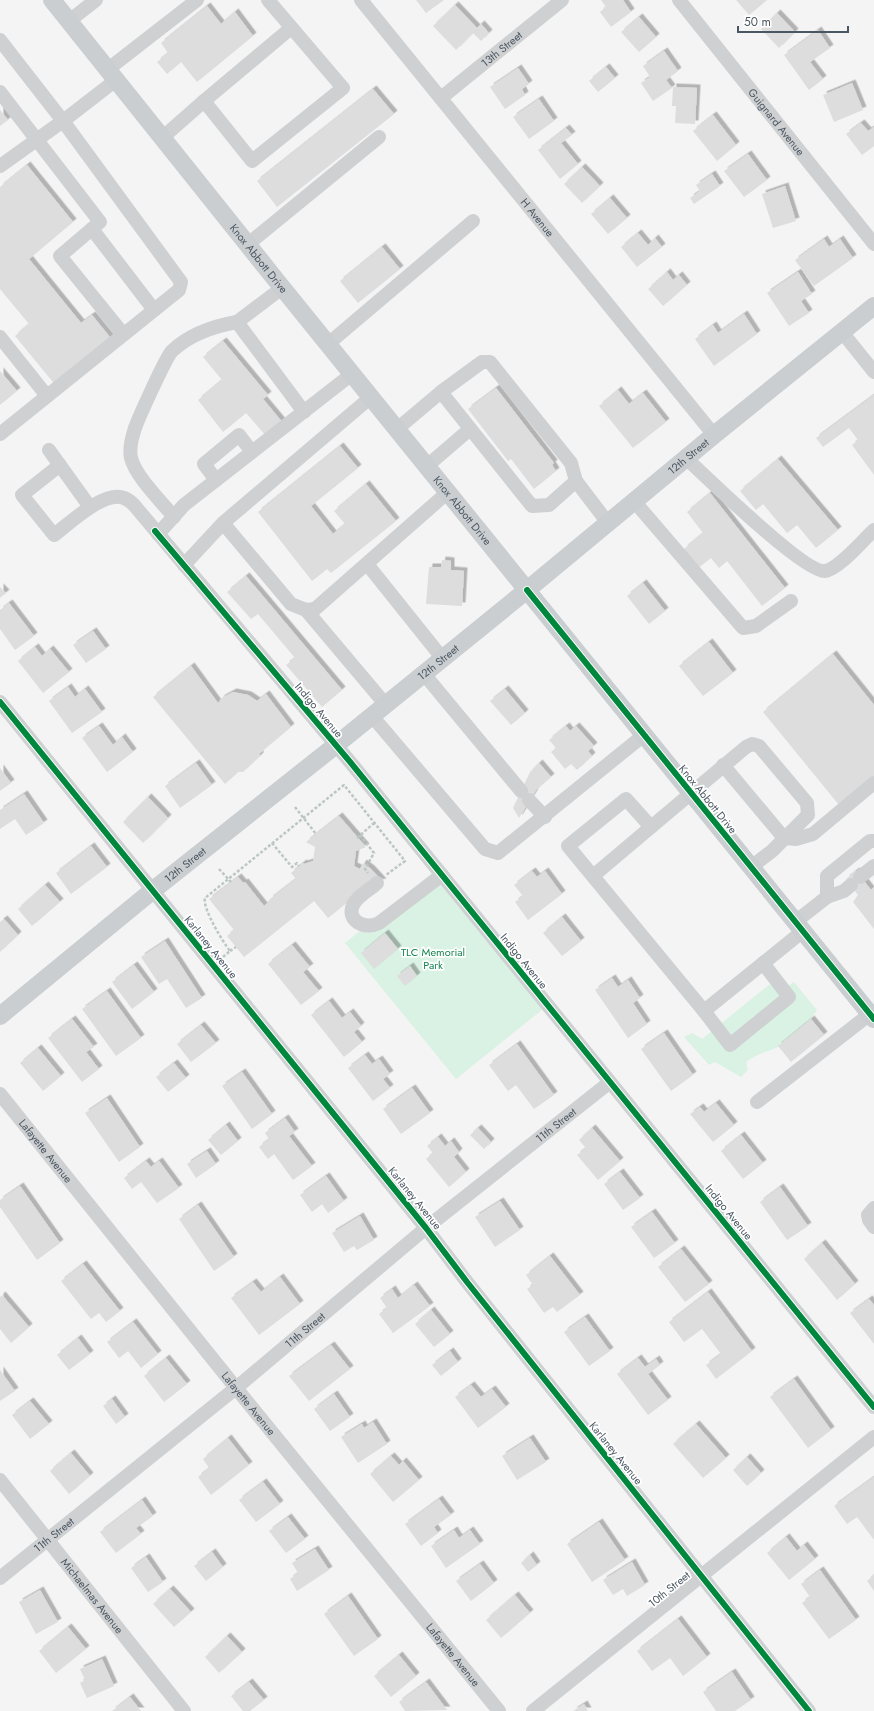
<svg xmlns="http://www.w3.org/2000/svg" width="874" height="1711" font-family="Jost,sans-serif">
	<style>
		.green { fill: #d9f2e3 }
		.building { fill: #ddddde; filter: url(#shadow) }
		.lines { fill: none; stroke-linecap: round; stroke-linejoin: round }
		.path { stroke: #bcc7c4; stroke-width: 2.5; stroke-dasharray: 3 2; stroke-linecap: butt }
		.minor { stroke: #ced0d2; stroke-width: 14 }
		.major { stroke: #caced1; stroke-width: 18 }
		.cycleway-casing { stroke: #fff; stroke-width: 8 }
		.cycleway { stroke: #00873e; stroke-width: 6 }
		.labels { text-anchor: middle; stroke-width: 3.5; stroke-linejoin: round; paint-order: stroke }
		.street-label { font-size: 11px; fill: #4a5661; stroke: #fff }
		.park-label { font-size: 11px; fill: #17864f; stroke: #fff }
	</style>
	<defs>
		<filter id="shadow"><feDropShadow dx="3.5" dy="-3.5" stdDeviation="0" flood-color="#0004"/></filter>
	</defs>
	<rect width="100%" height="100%" fill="#f4f4f4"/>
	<!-- green -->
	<path class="green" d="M437 869 548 1005 456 1079 345 943Z
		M794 982 817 1010C809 1022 791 1040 778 1047 767 1052 756 1054 746 1062L748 1070 741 1077 715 1062 709 1065 684 1037 692 1033 702 1039 770 984 778 993Z"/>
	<!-- building -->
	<path class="building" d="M416 0H444L426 13Z
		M601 0H623L631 12 611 27 600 12 606 7Z
		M736 0H767L749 15Z
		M455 5 477 28 481 24 489 33 481 41 473 33 456 50 433 26Z
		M207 6 221 24 235 12 253 36 197 82 181 62 167 74 157 62 168 53 161 43Z
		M777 13 795 32 779 48 761 29Z
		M639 17 656 37 639 52 621 32Z
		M818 30 830 48 810 62 823 79 809 90 784 55Z
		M664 51 678 71 666 80 672 88 653 101 641 83 650 77 643 66Z
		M606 67 615 78 598 92 589 81Z
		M518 68 529 84 522 89 525 95 505 109 490 87Z
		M852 83 863 110 834 122 823 95Z
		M673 87 697 88 695 124 675 123 676 106H672Z
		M373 89 394 114 277 207 257 181Z
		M539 99 554 121 529 139 513 117Z
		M0 110 8 120 0 126Z
		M713 115 736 145 717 161 693 131Z
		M861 123 868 131 874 127V146L862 155 846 134Z
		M566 128 572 135 561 143 578 164 560 179 538 150Z
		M748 154 767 180 744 197 724 171Z
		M27 165 73 222 29 259 81 323 92 315 113 341 57 387 15 336 29 324 0 289V187Z
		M582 167 600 186 582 203 564 184Z
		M712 174 720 186 694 204 690 198 700 191 696 185Z
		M785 186 796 221 773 228 762 194Z
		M610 198 627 218 608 234 591 214Z
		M638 233 648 245 655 238 662 247 637 267 621 247Z
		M824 239 829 247 840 239 853 258 814 286 795 260Z
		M382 247 400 269 358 303 340 281Z
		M667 272 673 280 679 275 687 285 663 306 648 289Z
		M798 272 812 294 801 301 809 313 789 326 767 293Z
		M744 314 757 334 714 366 695 339 713 325 718 333Z
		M223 341 268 395 263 399 283 423 266 436 246 413 223 432 198 400 222 380 203 357Z
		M0 371 17 391 0 405Z
		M496 388 554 463 552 465 556 471 534 489 511 459 508 461 468 409Z
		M618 390 629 404 643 393 666 422 633 448 599 406Z
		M874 395V475L852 445 858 440 849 428 823 447 816 438Z
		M340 446 358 468 311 506 333 534 345 524 334 511 366 484 396 521 331 573 327 569 312 581 258 512Z
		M778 459 838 530 816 548 797 525 787 533 763 504 756 510 740 491Z
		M710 493 785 588 762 606 727 561 719 568 711 558 698 568 684 549 703 533 687 512Z
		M442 560 451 561V570L464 571 462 606 426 604 429 567H441Z
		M246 576 342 690 322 707 286 665 295 658 258 614 251 619 227 592Z
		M643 583 665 611 649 624 627 596Z
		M0 587 6 593 0 598Z
		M9 603 34 636 15 650 0 629V610Z
		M93 631 106 649 86 663 73 645Z
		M709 642 733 673 703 696 679 666Z
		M35 647 42 656 50 649 69 672 43 693 18 661Z
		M833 654 874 705V776L839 805 763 712Z
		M191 666 218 703 222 698 233 692 248 695 257 701 266 694 291 727 260 753V756L243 772H238L225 784 153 697Z
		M68 687 75 697 85 689 102 712 72 733 49 701Z
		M505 689 525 713 511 725 490 701Z
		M99 726 113 745 122 737 133 752 107 772 82 738Z
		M566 726 570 731 576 726 594 746 588 751 592 756 577 770 571 764 565 769 551 752 556 748 549 740Z
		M196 763 212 785 180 808 165 786Z
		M539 763 551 777 536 790 519 818 513 808 530 772Z
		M0 768 11 783 0 791Z
		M24 794 44 823 26 835 15 819 0 829V810Z
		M148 797 168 818 143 843 123 822Z
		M339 816 366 847 356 851 354 866 360 869 363 863 371 869 383 882 370 884 328 918 314 901 244 957 227 936 234 930 209 899 238 877 243 883 245 882 264 906 270 901V899L296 879 291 873 303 863 304 864 313 861 315 847 306 842Z
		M91 846 107 867 71 894 56 873Z
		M532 871 537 877 545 871 562 894 528 920 515 902 523 896 514 885Z
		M856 871 871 890 874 887V929L853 902 858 895 846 879Z
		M45 885 60 902 32 926 18 909Z
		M562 917 581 941 562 956 543 933Z
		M4 919 18 935 0 952V922Z
		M385 933 398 949 374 969 361 953Z
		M165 941 202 998 186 1008 167 979 159 984 141 957Z
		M292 945 310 967 303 972 319 991 301 1005 268 964Z
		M134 965 154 992 132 1009 112 982Z
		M410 966 417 976 405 986 397 976Z
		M612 978 618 987 628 980 640 998 633 1003 647 1024 628 1038 595 990Z
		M107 991 141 1038 116 1056 82 1009Z
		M329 1001 342 1018 350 1012 361 1026 354 1032 362 1042 344 1057 311 1015Z
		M72 1019 94 1047 86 1052 99 1069 82 1082 48 1038Z
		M811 1019 824 1035 791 1062 778 1046Z
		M201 1025 216 1043 191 1062 177 1044Z
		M664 1033 693 1075 671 1091 641 1049Z
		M517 1044 554 1095 534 1109 516 1085 508 1091 489 1065Z
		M38 1048 61 1076 43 1091 20 1063Z
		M365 1055 372 1064 379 1059 390 1074 383 1079 390 1088 373 1101 348 1068Z
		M174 1063 186 1078 168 1092 156 1077Z
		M242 1072 272 1114 252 1129 222 1086Z
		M412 1088 430 1113 401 1134 383 1109Z
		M107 1098 140 1147 119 1162 85 1113Z
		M716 1103 734 1125 713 1142 690 1114 700 1107 704 1112Z
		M285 1118 295 1132 289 1136 312 1166 293 1180 274 1154 268 1159 259 1147 269 1139 265 1133Z
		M226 1125 238 1141 221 1155 208 1140Z
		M478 1128 491 1142 484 1149 470 1135Z
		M592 1128 620 1161 598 1180 577 1155 586 1148 579 1140Z
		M741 1135 763 1163 743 1179 721 1151Z
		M438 1137 445 1146 451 1141 459 1152 454 1157 466 1172 449 1187 426 1159 433 1153 427 1146Z
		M207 1151 216 1164 196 1178 187 1164Z
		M146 1161 151 1167 159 1161 179 1188 157 1203 141 1182 132 1189 124 1178Z
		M620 1172 640 1198 623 1210 604 1184Z
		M326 1176 344 1201 328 1213 322 1204 312 1212 300 1195Z
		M20 1186 60 1243 37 1260 0 1207V1200Z
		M780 1187 808 1226 787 1240 760 1202Z
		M500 1201 520 1230 495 1247 475 1217Z
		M198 1205 234 1257 214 1271 179 1219Z
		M652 1212 675 1243 654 1258 631 1227Z
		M360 1216 374 1240 357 1250 354 1246 344 1252 332 1233Z
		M822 1243 855 1284 837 1300 804 1259Z
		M681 1249 709 1284 685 1302 658 1267Z
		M550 1256 580 1295 557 1312 553 1307 544 1313 527 1289 533 1285 526 1275Z
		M83 1264 120 1311 106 1322 99 1313 91 1319 61 1281Z
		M280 1277 300 1304 259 1335 231 1298 253 1282 261 1292Z
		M414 1285 430 1306 393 1333 379 1314 387 1308 380 1298 392 1289 398 1298Z
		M708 1292 752 1351 716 1379 706 1365 721 1354 702 1329 684 1342 669 1322Z
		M2 1295 29 1327 11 1343 0 1329V1297Z
		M869 1299 874 1305V1344L850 1313Z
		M431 1310 450 1334 434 1347 415 1324Z
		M585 1317 610 1351 589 1366 564 1332Z
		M133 1322 158 1354 141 1368 128 1351 119 1358 107 1342Z
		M78 1338 90 1354 69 1370 57 1355Z
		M331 1345 350 1369 309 1401 289 1376Z
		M450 1351 458 1362 441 1376 432 1365Z
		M166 1358 187 1384 164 1402 144 1376Z
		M638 1358 645 1367 656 1359 660 1365 648 1374 668 1400 648 1415 617 1374Z
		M0 1370 15 1391 0 1401Z
		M794 1379 831 1430 808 1448 770 1397Z
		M471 1385 481 1397 492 1389 506 1407 478 1428 455 1397Z
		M334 1394 350 1417 330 1431 314 1409Z
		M112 1399 125 1417 116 1424 103 1406Z
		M30 1401 49 1424 30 1439 12 1415Z
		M373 1422 387 1444 358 1463 341 1437 362 1424 364 1428Z
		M696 1424 726 1458 703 1478 673 1444Z
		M228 1438 249 1465 211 1495 198 1477 209 1468 203 1459Z
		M530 1438 546 1462 517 1480 502 1456Z
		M71 1453 90 1476 69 1494 50 1471Z
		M391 1456 399 1465 403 1461 419 1480 393 1502 370 1474Z
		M747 1457 761 1473 747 1486 733 1470Z
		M874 1477V1540L857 1517 847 1524 834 1506Z
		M263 1482 280 1504 256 1522 239 1500Z
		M439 1499 451 1515 434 1527 438 1533 421 1546 405 1524Z
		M142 1500 153 1516 136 1528 141 1534 116 1553 100 1532Z
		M288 1517 305 1539 286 1553 269 1531Z
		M599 1522 625 1560 592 1582 567 1544Z
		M454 1530 459 1538 470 1530 480 1544 446 1568 431 1546Z
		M786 1537 797 1551 804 1545 815 1559 789 1580 767 1553Z
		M315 1549 329 1570 297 1591 290 1579 298 1573 292 1563Z
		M212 1552 223 1567 206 1581 194 1566Z
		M530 1555 537 1565 528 1572 521 1563Z
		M146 1557 163 1582 148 1592 131 1568Z
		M632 1562 645 1585 627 1596 623 1589 613 1595 603 1580Z
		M480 1564 494 1583 471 1601 456 1581Z
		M820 1570 856 1620 829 1639 802 1603 810 1597 801 1584Z
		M874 1575V1591L867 1581Z
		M170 1589 191 1612 174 1627 153 1604Z
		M40 1590 58 1622 36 1634 19 1602Z
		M515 1595 530 1613 501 1638 486 1620Z
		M348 1596 378 1639 354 1656 324 1614Z
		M678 1619 707 1657 683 1676 670 1658 652 1671 637 1651Z
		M68 1627 86 1649 56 1673 39 1651Z
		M227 1636 242 1652 219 1673 205 1657Z
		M399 1655 416 1676 391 1697 374 1676Z
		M102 1659 114 1686 87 1698 80 1683 85 1680 80 1669Z
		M732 1672 751 1700 735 1711H716L703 1692Z
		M249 1682 264 1700 250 1711H243L231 1696Z
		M426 1682 447 1710 405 1711 399 1702Z
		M130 1697 141 1711H112Z
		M584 1704 588 1711H573Z"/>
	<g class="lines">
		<!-- path -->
		<path class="path" d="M295 807 316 834
			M360 835 374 853 365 869 368 873
			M357 838 374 823
			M272 843 292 867 297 863 299 866
			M219 869 231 882
			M230 951 236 947
			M223 957 230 951C223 942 202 908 205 898L344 785 405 861 386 875"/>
		<!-- minor -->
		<g class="minor">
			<path id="s1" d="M361 0 714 435"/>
			<path id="s2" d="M679 0 874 244"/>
			<path d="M69 21 96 0"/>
			<path d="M0 40 63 121 0 166"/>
			<path d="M107 70 197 0"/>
			<path d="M0 92 100 222 60 256 123 334"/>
			<path id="s3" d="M441 98 562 0"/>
			<path d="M204 101 291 28"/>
			<path d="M162 138 204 101 252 161 343 88 268 0"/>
			<path d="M92 229 154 310"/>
			<path d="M247 245 379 137"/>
			<path d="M282 288 237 322 304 412"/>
			<path d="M842 332 874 372"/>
			<path d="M0 337 47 396"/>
			<path d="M328 344 473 221"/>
			<path d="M441 392 482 362H490L571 463 576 481 608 523"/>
			<path d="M397 429 441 392 532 506 549 505 576 481"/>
			<path d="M0 434 179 290 181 282 63 121 116 80"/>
			<path d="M49 450 90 507"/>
			<path d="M686 458C705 476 805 573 825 571 839 569 863 540 874 530"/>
			<path d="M60 465 22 495 54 535C69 524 104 490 124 498 127 499 131 502 134 505L351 763 874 1407"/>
			<path d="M427 466 470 429"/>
			<path d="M216 480 204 464 239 435 252 452"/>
			<path d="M634 501 743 628 756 626 791 601"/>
			<path d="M174 517C161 501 136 477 131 458 129 449 132 437 135 428 139 417 166 357 172 351 189 335 214 326 237 322"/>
			<path d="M223 523 291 604 306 610 315 609 448 492"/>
			<path d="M158 534 184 505 352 374"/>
			<path d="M367 564 443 659"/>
			<path d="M184 565 223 523 371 397"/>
			<path d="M306 610 386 705"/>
			<path d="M424 674 521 791"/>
			<path d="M0 702 426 1228 467 1282 809 1711"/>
			<path d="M372 716 485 849 498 853 644 735"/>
			<path d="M723 765 784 838 796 839 813 834 874 783"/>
			<path d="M529 800 545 817"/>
			<path d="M651 827 746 747 752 744 759 746 807 803 808 815 772 851 751 867"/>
			<path d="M593 876 651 827 626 799 568 846 704 1011 803 931"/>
			<path d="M860 877 874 866"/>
			<path d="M377 883C370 890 358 895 353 905 346 921 365 930 379 923L442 875"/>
			<path d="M827 897V876L870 841H874"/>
			<path d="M795 922 827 897 844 891 851 885"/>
			<path d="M704 1011 730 1045 789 997 763 963"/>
			<path id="s4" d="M0 1094 236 1388 499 1711"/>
			<path d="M757 1102 870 1014"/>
			<path d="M874 1208 868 1215 869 1220 874 1227"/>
			<path id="s5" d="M0 1480 184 1711"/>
			<path id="s6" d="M0 1578 236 1388 426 1228 610 1082"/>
			<path d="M533 1711 874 1437"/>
		</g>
		<!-- major -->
		<g class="major">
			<path id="s7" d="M52 0 276 280 874 1019"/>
			<path id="s8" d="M0 1016 152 891 336 745 527 590 714 435 874 306"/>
		</g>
		<defs>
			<path id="cycleway" d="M155 531 351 763 874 1407
				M527 590 874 1019
				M0 702 426 1228 467 1282 809 1711"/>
		</defs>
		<!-- cycleway casing -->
		<use href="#cycleway" class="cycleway-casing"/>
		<!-- cycleway -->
		<use href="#cycleway" class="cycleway"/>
	</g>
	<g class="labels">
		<!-- street labels -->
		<g class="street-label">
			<text dy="4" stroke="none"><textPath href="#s3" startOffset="78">13th Street</textPath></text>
			<text dy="4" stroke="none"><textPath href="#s2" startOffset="156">Guignard Avenue</textPath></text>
			<text dy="4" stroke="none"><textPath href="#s1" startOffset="280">H Avenue</textPath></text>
			<text dy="4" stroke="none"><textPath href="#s7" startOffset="331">Knox Abbott Drive</textPath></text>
			<text dy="4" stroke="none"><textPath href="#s8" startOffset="887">12th Street</textPath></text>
			<text dy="4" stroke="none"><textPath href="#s7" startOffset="655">Knox Abbott Drive</textPath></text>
			<text dy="4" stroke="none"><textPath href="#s8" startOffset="563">12th Street</textPath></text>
			<text transform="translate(319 710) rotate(50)" y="4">Indigo Avenue</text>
			<text transform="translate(708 799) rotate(51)" y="4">Knox Abbott Drive</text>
			<text dy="4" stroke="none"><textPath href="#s8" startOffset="239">12th Street</textPath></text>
			<text transform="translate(211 947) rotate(51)" y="4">Karlaney Avenue</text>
			<text transform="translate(524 961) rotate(51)" y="4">Indigo Avenue</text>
			<text dy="4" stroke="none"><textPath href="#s6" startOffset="717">11th Street</textPath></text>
			<text dy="4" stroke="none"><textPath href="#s4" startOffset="73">Lafayette Avenue</textPath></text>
			<text transform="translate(415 1198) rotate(51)" y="4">Karlaney Avenue</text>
			<text transform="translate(729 1212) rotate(51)" y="4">Indigo Avenue</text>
			<text dy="4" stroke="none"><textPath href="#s6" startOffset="393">11th Street</textPath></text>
			<text dy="4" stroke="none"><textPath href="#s4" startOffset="397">Lafayette Avenue</textPath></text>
			<text transform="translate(616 1453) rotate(51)" y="4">Karlaney Avenue</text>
			<text dy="4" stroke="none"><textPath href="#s6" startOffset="69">11th Street</textPath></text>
			<text transform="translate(669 1589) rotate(-39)" y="4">10th Street</text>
			<text dy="4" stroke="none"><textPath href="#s5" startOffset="148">Michaelmas Avenue</textPath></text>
			<text dy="4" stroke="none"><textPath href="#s4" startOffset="721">Lafayette Avenue</textPath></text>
		</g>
		<!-- park labels -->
		<g class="park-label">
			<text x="433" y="956">TLC Memorial<tspan x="433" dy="13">Park</tspan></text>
		</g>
	</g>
	<!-- scale -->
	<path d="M738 26v6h110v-6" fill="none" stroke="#4a5661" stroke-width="2"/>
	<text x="744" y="26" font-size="12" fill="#4a5661" stroke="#ffffff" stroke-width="3" paint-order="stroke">50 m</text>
</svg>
